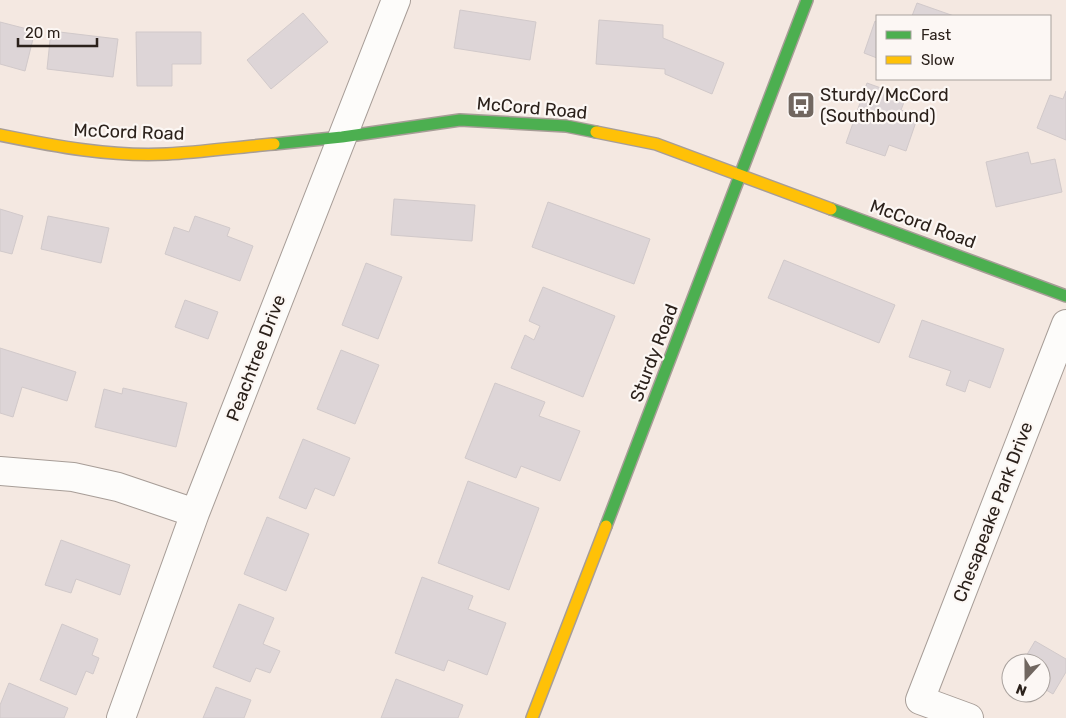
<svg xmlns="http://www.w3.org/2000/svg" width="1066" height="718" font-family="Rubik,sans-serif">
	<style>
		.building { fill: #ddd5d7; stroke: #d1c9ca }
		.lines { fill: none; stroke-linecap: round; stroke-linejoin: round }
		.street-casing { stroke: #a79d97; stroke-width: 30 }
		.fast-casing { stroke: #a79d97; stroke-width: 14 }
		.slow-casing { stroke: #a79d97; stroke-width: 14 }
		.street { stroke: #fdfcfa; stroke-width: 28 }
		.fast { stroke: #4caf50; stroke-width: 11 }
		.slow { stroke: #ffc107; stroke-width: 11 }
		.labels { text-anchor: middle; stroke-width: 4.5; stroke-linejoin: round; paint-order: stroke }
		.poi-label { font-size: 18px; fill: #2b211b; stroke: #fcf7f4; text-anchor: start }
		.street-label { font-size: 18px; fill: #2b211b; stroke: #fcf7f4 }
	</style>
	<rect width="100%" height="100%" fill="#f4e8e1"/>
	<!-- building -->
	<path class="building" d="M917 3 954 16H908H912Z
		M460 10 536 22 530 60 454 48Z
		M303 13 328 42 271 89 247 60Z
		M599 20 663 25V38L724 63 712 94 665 74V69L596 64Z
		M875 21 877 22V58L864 53Z
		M0 22 35 31 25 71 0 64Z
		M51 31 118 39 113 77 47 69Z
		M136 32H201V64H172V86H137Z
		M867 83 906 97 901 110 918 116 906 151 889 145 885 156 846 143Z
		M1066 91V140L1037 128 1050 95 1063 99Z
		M1028 152 1031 164 1055 159 1062 192 996 207 986 162Z
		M394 199 475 205 472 241 391 235Z
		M548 202 650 239 634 284 532 247Z
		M0 209 23 216 12 254 0 251Z
		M48 216 109 228 101 263 41 249Z
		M195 216 230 228 227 236 253 246 240 281 165 254 174 227 189 232Z
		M784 260 895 305 879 343 768 298Z
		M366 263 402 277 378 339 342 325Z
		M543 287 615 316 583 397 511 368 525 335 534 340 540 326 529 321Z
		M185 300 218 312 208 339 175 327Z
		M922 320 1004 349 990 388 969 380 965 392 946 385 951 371 909 357Z
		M0 348 76 372 67 401 22 387 13 417 0 413Z
		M341 350 379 365 355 424 317 409Z
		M495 383 545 402 539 416 580 431 560 481 521 466 516 478 465 458Z
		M123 388 187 403 176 447 95 427 104 389 122 394Z
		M303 439 350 458 334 496 315 488 306 509 279 498Z
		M468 481 539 508 509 590 438 563Z
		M267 517 309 534 286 591 244 574Z
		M61 540 130 565 120 595 76 579 71 593 45 585Z
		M422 577 473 596 468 609 506 623 487 675 448 660 444 671 395 653Z
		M239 604 274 618 263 644 280 651 270 673 256 668 250 682 213 667Z
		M62 624 98 639 92 655 99 658 93 674 86 671 76 695 40 680Z
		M1035 641 1066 659V672L1053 694 1041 687V663H1022Z
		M396 679 463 705 458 718H381Z
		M9 683 68 708 64 718H0V705Z
		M216 687 251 700 244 718H203Z"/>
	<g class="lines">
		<defs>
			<path id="street" d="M0 471 73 477 118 487 195 513
				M121 718 195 513 396 0
				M969 718 920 700 1066 324"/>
			<path id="fast" d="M274 144 342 137 460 120 566 126 596 132
				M831 209 1066 296
				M606 526 807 0"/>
			<path id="slow" d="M596 132 656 144 831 209
				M0 135C54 146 111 157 167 154 202 152 238 147 274 144
				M532 718 606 526"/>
		</defs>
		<!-- street casing -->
		<use href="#street" class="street-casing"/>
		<!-- fast casing -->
		<use href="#fast" class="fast-casing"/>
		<!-- slow casing -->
		<use href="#slow" class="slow-casing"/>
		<!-- street -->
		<use href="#street" class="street"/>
		<!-- fast -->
		<use href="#fast" class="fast"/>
		<!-- slow -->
		<use href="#slow" class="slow"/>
	</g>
	<!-- icons -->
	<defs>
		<symbol id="bus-square" viewBox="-11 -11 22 22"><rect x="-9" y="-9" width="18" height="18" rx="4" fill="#716760" stroke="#fcf7f4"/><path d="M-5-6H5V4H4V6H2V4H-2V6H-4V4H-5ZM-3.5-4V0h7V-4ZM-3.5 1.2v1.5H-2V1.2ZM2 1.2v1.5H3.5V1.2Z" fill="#fff"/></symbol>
	</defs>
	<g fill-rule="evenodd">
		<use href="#bus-square" x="785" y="89" width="32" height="32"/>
	</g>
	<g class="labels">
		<!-- poi labels -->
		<g class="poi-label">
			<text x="820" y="101">Sturdy/McCord<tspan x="820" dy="21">(Southbound)</tspan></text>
		</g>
		<!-- street labels -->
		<g class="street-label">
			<text transform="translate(532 108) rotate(5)" y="6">McCord Road</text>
			<text transform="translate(129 132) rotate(2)" y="6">McCord Road</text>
			<text transform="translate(923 224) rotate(20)" y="6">McCord Road</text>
			<text transform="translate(654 353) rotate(-69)" y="6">Sturdy Road</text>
			<text transform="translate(256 358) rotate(-69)" y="6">Peachtree Drive</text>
			<text transform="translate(993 512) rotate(-69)" y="6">Chesapeake Park Drive</text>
		</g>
	</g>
	<!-- legend -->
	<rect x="876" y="15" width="175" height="65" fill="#fcf7f4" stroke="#a8a19d"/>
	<rect x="886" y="31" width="25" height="8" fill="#4caf50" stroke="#a8a19d"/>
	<text x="921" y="40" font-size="15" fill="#2b211b">Fast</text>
	<rect x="886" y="56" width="25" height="8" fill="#ffc107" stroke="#a8a19d"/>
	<text x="921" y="65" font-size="15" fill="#2b211b">Slow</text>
	<!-- north arrow -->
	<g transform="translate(1026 678) rotate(201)"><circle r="24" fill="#fcf7f4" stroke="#a8a19d"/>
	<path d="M0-4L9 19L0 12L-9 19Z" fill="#716760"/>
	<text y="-8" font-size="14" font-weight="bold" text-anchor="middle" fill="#2b211b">N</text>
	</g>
	<!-- scale -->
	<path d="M18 38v8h79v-8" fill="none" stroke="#2b211b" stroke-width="2.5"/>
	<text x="25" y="38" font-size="15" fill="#2b211b" stroke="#fcf7f4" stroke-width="4" paint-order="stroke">20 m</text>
</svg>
